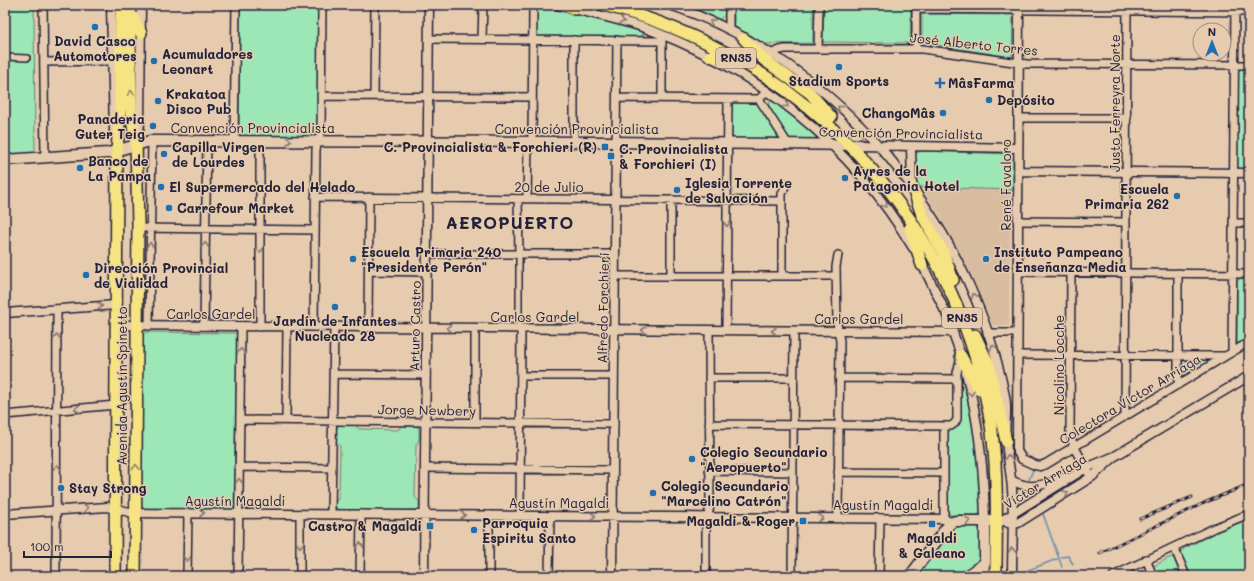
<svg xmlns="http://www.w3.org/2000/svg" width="1254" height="581" font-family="Mali,sans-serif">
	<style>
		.built { fill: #d7bc9f }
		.green { fill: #9de6b5; stroke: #608478 }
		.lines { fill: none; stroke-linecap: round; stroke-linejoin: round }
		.stream { stroke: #688cac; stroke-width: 1.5 }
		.pedestrian-casing { stroke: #22223b; stroke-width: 8 }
		.minor-casing { stroke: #22223b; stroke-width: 10 }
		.tertiary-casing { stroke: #22223b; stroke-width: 11 }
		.secondary-casing { stroke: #22223b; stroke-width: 13 }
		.primary-casing { stroke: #22223b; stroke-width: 14 }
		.trunk-casing { stroke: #22223b; stroke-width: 14 }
		.pedestrian { stroke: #e6cbae; stroke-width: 5 }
		.minor { stroke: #e6cbae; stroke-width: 7 }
		.tertiary { stroke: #e6cbae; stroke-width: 8 }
		.secondary { stroke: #e6cbae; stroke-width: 10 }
		.primary { stroke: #f6e381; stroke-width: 11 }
		.trunk { stroke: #f6e381; stroke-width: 11 }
		.rail-casing { stroke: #22223b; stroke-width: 3 }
		.rail { stroke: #e6cbae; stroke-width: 1.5; stroke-dasharray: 4.5; stroke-linecap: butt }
		.oneway { stroke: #847674 }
		.oneway2 { stroke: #8c825e }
		.poi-dot { fill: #1f6fb2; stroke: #e6cbae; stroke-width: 1.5 }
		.labels { text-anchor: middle; stroke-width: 3; stroke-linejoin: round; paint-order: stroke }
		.shield { fill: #e6cbae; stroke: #5d555e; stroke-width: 1 }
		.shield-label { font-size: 12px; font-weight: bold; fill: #22223b }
		.poi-label { font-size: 13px; font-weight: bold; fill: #22223b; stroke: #e6cbae; text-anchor: start }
		.street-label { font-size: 13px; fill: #22223b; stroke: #e6cbae }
		.district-label { font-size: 17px; font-weight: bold; letter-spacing: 1px; fill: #22223b; stroke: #e6cbae }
	</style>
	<rect width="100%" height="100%" fill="#e6cbae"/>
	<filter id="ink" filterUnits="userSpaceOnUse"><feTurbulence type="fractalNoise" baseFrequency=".025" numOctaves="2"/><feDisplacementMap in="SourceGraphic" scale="8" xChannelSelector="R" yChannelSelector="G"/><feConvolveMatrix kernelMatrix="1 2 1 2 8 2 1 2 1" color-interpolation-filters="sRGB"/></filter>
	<g filter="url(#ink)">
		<!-- built -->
		<path class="built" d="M920 187 1010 190 1009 326 992 325 976 285 955 244 939 214Z"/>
		<!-- green -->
		<path class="green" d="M5 5H34L35 156 5 158Z
			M240 5H320L318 131 316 135 313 136H244L239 134Z
			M538 5 601 18 641 31 643 35 640 37H539L536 34V7Z
			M683 5H725V15L719 20Z
			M734 5H813V43L763 44 737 29 734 24Z
			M824 5H911L910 43 823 42Z
			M922 14 1013 15 1012 57 922 43Z
			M1249 69V169H1239L1237 166 1238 71 1241 69Z
			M773 101 782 106 817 136 816 138 814 139H789L769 109V103Z
			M732 102 757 103 778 135V138L732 139 731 104Z
			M921 151 1010 154 1013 158V190L920 187 917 189 916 187 915 156 916 153Z
			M1241 278H1249V338L1239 344 1237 342V281Z
			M142 332 237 333 234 510 140 508Z
			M1208 360V363L1185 376 1181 375V364L1184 361Z
			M964 387 967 390 979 455 981 512 979 514 976 515H952L949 514 947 511V433C950 429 955 430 958 426 963 421 960 397 960 390Z
			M342 425H355L359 429 398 430 401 426H415L419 428V440L416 445 415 497 419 501V507L416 510 341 511 338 510 335 506V502L339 498 340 446 336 443V430L338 426Z
			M1249 519V576H1190L1181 553 1183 549 1221 530Z
			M977 525 981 527V558L979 563 961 576H914L952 529 960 526Z
			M1172 557 1175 560 1181 576H1155L1152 568 1154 566 1169 558Z"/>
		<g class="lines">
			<!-- stream -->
			<path class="stream" d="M1029 480 1034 467
				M1043 514 1062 567
				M1061 557 1068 556 1073 564
				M1021 573 1057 559"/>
			<defs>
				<path id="pedestrian" d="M5 57 27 58
					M519 254V329"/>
				<path id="minor" d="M43 5 45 157
					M916 9 1249 12
					M729 30V5
					M429 39 662 41
					M482 39 483 5
					M574 40V142
					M818 49 819 5
					M916 49V5
					M770 54 780 50 785 49H923L1027 64 1249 65
					M44 62 112 61
					M321 96 532 97
					M374 96 375 5
					M617 98 759 99 767 91
					M662 98V37
					M759 99 788 144
					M1018 118H1127
					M234 141 236 5
					M532 142 533 5
					M616 142 617 40
					M315 197 782 201
					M518 199 519 254
					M527 199 528 142
					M1018 221 1126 222
					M1233 223H1249
					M138 228 315 230
					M427 254H615
					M369 271 427 272
					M1018 272 1249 274
					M1071 273 1070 433 1074 447 1249 342
					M615 276H836
					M671 276V200
					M782 276V194L786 184
					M149 326 152 141
					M204 326 207 141
					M260 327V141
					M314 327 316 149 321 132 322 5
					M368 327 369 197
					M726 330 728 99
					M987 333H1017
					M1232 352 1235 5
					M1017 355 1225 356
					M333 374 426 375
					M521 376H614
					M709 378H794
					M839 378 957 379
					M1178 385V273
					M5 415 116 405
					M1125 416 1127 5
					M240 420 614 424
					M286 420 287 327
					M475 422V328
					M709 424 951 426 955 423 957 419V373L961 356
					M239 467 332 468
					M425 468 613 470
					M709 471 793 472
					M838 472 944 473
					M331 514 334 327
					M520 516 521 329
					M838 518 840 341 837 323 836 267 838 255
					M944 519V427
					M1174 547 1186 576
					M1146 559 1153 576
					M56 576 57 309
					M187 576 188 513
					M238 576 241 326
					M300 576V514
					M360 576 361 514
					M489 576V515
					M549 576 550 516
					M706 576V525L710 506 709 330
					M792 576 794 331
					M879 576 880 518
					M1113 576 1214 528 1249 514"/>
				<path id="tertiary" d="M111 5 114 132
					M557 5C585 12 614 18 642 27 755 67 852 145 913 248
					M670 5C839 61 971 223 1005 396 1008 410 1004 425 1006 439 1007 456 1011 473 1012 489 1014 518 1012 547 1012 576
					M1019 5 1017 451 1022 459 1035 465 1040 466 1046 464 1074 447 1091 477
					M138 139 140 123 141 5
					M860 145 1018 148
					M911 146 912 186
					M1018 171 1249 173
					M920 260 946 313 963 361
					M5 313 116 305
					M116 325 953 332
					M966 373C979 421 984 470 985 521
					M1011 480C1033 492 1044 484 1066 477
					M5 514 107 507 134 513 945 519 951 523
					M1001 521 1086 468 1115 456 1249 376
					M1008 523 1013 524 1018 523 1093 476 1112 459
					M424 576 429 5
					M612 576 616 142
					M984 576 985 563"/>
				<path id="secondary" d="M5 160 108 153 150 141 611 142 860 145
					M910 576 947 527 952 522 956 521H1001
					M966 576 985 563V521"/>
				<path id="primary" d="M130 5V42L131 114 136 143 138 224 135 576
					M130 12 141 33
					M115 576 117 151 120 108 121 5"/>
				<path id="trunk" d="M567 5 574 9
					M603 5C801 55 951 211 989 413 999 467 996 522 996 576
					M744 39 763 59 810 93 831 117
					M710 56 740 65
					M913 188 922 215 944 254 953 280
					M910 228 922 265
					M975 335 989 365 1006 441
					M961 356 978 389"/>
			</defs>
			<!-- pedestrian casing -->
			<use href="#pedestrian" class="pedestrian-casing"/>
			<!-- minor casing -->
			<use href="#minor" class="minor-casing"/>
			<!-- tertiary casing -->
			<use href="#tertiary" class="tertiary-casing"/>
			<!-- secondary casing -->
			<use href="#secondary" class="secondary-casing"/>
			<!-- primary casing -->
			<use href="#primary" class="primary-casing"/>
			<!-- trunk casing -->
			<use href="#trunk" class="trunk-casing"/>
			<!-- pedestrian -->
			<use href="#pedestrian" class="pedestrian"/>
			<!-- minor -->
			<use href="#minor" class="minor"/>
			<!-- tertiary -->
			<use href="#tertiary" class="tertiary"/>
			<!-- secondary -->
			<use href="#secondary" class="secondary"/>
			<!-- primary -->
			<use href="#primary" class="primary"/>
			<!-- trunk -->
			<use href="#trunk" class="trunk"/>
			<defs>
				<path id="rail" d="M1140 519 1192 497
					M1100 553 1204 503 1249 484"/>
			</defs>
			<!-- rail casing -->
			<use href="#rail" class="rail-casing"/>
			<!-- rail -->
			<use href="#rail" class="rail"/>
		</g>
		<!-- one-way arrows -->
		<defs><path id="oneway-chevron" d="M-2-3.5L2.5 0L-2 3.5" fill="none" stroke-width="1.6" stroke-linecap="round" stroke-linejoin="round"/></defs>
		<g class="oneway">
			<use href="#oneway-chevron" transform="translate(622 21) rotate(17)"/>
			<use href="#oneway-chevron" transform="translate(712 22) rotate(-155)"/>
			<use href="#oneway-chevron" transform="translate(786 105) rotate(38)"/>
			<use href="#oneway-chevron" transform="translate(840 108) rotate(-137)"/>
			<use href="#oneway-chevron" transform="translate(289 141)"/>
			<use href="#oneway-chevron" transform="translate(885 205) rotate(53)"/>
			<use href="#oneway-chevron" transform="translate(727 224) rotate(90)"/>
			<use href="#oneway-chevron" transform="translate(150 245) rotate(-89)"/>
			<use href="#oneway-chevron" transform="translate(205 245) rotate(-89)"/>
			<use href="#oneway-chevron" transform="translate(260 250) rotate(90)"/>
			<use href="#oneway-chevron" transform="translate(974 296) rotate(-112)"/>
			<use href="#oneway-chevron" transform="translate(100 306) rotate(-4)"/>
			<use href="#oneway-chevron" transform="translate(449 328) rotate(-180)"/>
			<use href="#oneway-chevron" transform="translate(644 330) rotate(-180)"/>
			<use href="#oneway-chevron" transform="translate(774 331) rotate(-180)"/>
			<use href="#oneway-chevron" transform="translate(57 337) rotate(-90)"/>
			<use href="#oneway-chevron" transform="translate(993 347) rotate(-109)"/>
			<use href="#oneway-chevron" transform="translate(241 351) rotate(-89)"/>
			<use href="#oneway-chevron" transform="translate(971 393) rotate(77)"/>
			<use href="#oneway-chevron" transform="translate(77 409) rotate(175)"/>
			<use href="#oneway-chevron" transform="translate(1008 457) rotate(-98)"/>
			<use href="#oneway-chevron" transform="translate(57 467) rotate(-90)"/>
			<use href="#oneway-chevron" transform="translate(239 481) rotate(-89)"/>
			<use href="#oneway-chevron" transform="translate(1066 493) rotate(-32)"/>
			<use href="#oneway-chevron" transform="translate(86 508) rotate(-4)"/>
			<use href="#oneway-chevron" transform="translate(202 513)"/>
			<use href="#oneway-chevron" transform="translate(463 515)"/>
			<use href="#oneway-chevron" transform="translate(593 516)"/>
			<use href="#oneway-chevron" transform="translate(821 518)"/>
			<use href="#oneway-chevron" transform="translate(968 521)"/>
			<use href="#oneway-chevron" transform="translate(300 545) rotate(91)"/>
			<use href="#oneway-chevron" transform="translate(360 545) rotate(-89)"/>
			<use href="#oneway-chevron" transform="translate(1012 550) rotate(-89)"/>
			<use href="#oneway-chevron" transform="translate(187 559) rotate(91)"/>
		</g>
		<g class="oneway2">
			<use href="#oneway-chevron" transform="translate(131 93) rotate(-91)"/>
			<use href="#oneway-chevron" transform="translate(136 467) rotate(-90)"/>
		</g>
	</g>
	<!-- markers -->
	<g class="poi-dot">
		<circle cx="95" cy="27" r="4"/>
		<circle cx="154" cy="61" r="4"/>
		<circle cx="839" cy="67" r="4"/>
		<path d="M938 77h4v4h4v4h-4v4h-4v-4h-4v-4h4z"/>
		<circle cx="989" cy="100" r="4"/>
		<circle cx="158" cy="101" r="4"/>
		<circle cx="943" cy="113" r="4"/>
		<circle cx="153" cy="126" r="4"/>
		<rect x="601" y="143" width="8" height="8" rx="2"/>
		<circle cx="164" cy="154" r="4"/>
		<rect x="607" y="152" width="8" height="8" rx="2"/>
		<circle cx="80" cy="168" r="4"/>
		<circle cx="845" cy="178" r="4"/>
		<circle cx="161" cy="187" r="4"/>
		<circle cx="677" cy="190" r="4"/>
		<circle cx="1177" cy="196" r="4"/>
		<circle cx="169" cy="208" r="4"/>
		<circle cx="353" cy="259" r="4"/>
		<circle cx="986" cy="259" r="4"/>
		<circle cx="86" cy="275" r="4"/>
		<circle cx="335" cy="307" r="4"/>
		<circle cx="692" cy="459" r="4"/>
		<circle cx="61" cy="488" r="4"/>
		<circle cx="653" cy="493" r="4"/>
		<rect x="799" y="517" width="8" height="8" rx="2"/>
		<rect x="928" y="520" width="8" height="8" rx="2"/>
		<rect x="426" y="522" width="8" height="8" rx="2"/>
		<circle cx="474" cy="530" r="4"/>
	</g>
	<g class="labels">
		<!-- shield labels -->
		<g class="shield">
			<rect x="716" y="48" width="40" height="20" rx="3"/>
			<rect x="942" y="308" width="40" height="20" rx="3"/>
		</g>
		<g class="shield-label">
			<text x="736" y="62">RN35</text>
			<text x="962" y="322">RN35</text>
		</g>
		<!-- poi labels -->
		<g class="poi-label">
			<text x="95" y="46" text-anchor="middle">David Casco<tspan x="95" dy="15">Automotores</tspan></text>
			<text x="162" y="59">Acumuladores<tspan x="162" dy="15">Leonart</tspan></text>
			<text x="839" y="86" text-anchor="middle">Stadium Sports</text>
			<text x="948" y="88">MâsFarma</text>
			<text x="166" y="99">Krakatoa<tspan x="166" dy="15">Disco Pub</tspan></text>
			<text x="997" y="105">Depósito</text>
			<text x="935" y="118" text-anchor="end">ChangoMâs</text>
			<text x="145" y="124" text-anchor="end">Panaderia<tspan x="145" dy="15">Guter Teig</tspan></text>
			<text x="172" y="152">Capilla Virgen<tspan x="172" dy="15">de Lourdes</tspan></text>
			<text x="597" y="152" text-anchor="end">C. Provincialista &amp; Forchieri (R)</text>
			<text x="619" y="154">C. Provincialista<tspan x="619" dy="15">&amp; Forchieri (I)</tspan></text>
			<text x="88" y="166">Banco de<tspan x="88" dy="15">La Pampa</tspan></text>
			<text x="853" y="176">Ayres de la<tspan x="853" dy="15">Patagonia Hotel</tspan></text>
			<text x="685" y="188">Iglesia Torrente<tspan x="685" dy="15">de Salvación</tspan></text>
			<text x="169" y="192">El Supermercado del Helado</text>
			<text x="1169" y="194" text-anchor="end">Escuela<tspan x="1169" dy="15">Primaria 262</tspan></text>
			<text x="177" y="213">Carrefour Market</text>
			<text x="361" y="257">Escuela Primaria 240<tspan x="361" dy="15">"Presidente Perón"</tspan></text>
			<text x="994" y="257">Instituto Pampeano<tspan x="994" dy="15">de Enseñanza Media</tspan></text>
			<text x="94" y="273">Dirección Provincial<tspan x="94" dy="15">de Vialidad</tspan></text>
			<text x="335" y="326" text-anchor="middle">Jardín de Infantes<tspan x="335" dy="15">Nucleado 28</tspan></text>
			<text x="700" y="457">Colegio Secundario<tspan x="700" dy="15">"Aeropuerto"</tspan></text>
			<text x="661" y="491">Colegio Secundario<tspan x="661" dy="15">"Marcelino Catrón"</tspan></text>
			<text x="69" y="493">Stay Strong</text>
			<text x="795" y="526" text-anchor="end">Magaldi &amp; Roger</text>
			<text x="482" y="528">Parroquia<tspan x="482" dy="15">Espiritu Santo</tspan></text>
			<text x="422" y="531" text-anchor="end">Castro &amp; Magaldi</text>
			<text x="932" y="543" text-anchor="middle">Magaldi<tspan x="932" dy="15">&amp; Galeano</tspan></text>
		</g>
		<!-- street labels -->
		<g class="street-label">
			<text transform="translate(974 44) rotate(6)" y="5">José Alberto Torres</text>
			<text transform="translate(1115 103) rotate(-90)" y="5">Justo Ferreyra Norte</text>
			<text x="253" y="133">Convención Provincialista</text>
			<text x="577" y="134">Convención Provincialista</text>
			<text transform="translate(901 133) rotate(1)" y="5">Convención Provincialista</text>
			<text transform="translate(1006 185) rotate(-90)" y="5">René Favaloro</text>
			<text x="549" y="192">20 de Julio</text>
			<text transform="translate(603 308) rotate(-89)" y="5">Alfredo Forchieri</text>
			<text x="211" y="319">Carlos Gardel</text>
			<text x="535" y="322">Carlos Gardel</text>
			<text x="859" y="324">Carlos Gardel</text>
			<text transform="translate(415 326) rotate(-89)" y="5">Arturo Castro</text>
			<text transform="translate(1059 365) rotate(-90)" y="5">Nicolino Locche</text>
			<text transform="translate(122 386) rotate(-90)" y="5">Avenida Agustín Spinetto</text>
			<text transform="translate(1130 399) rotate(-31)" y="5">Colectora Víctor Arriaga</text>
			<text transform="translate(427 410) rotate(1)" y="5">Jorge Newbery</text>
			<text transform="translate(1045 481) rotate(-31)" y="5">Víctor Arriaga</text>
			<text x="235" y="506">Agustín Magaldi</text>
			<text x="559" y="508">Agustín Magaldi</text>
			<text x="883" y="510">Agustín Magaldi</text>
		</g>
		<!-- district labels -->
		<g class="district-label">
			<text x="510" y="229">AEROPUERTO</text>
		</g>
	</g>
	<!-- margin -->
	<rect width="1254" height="581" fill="none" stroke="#e6cbae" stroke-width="20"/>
	<rect x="10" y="10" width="1234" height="561" fill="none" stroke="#22223b" stroke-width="1.5" filter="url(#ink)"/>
	<!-- north arrow -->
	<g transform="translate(1212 42)"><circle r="19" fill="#e6cbae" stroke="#988780"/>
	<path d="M0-3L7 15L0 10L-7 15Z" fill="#1f6fb2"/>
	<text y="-6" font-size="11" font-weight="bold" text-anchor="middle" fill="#22223b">N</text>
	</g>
	<!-- scale -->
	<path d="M24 551v6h87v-6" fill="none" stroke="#22223b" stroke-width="2"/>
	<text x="30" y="551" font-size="12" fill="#22223b" stroke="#e6cbae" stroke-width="3" paint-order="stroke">100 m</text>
</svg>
